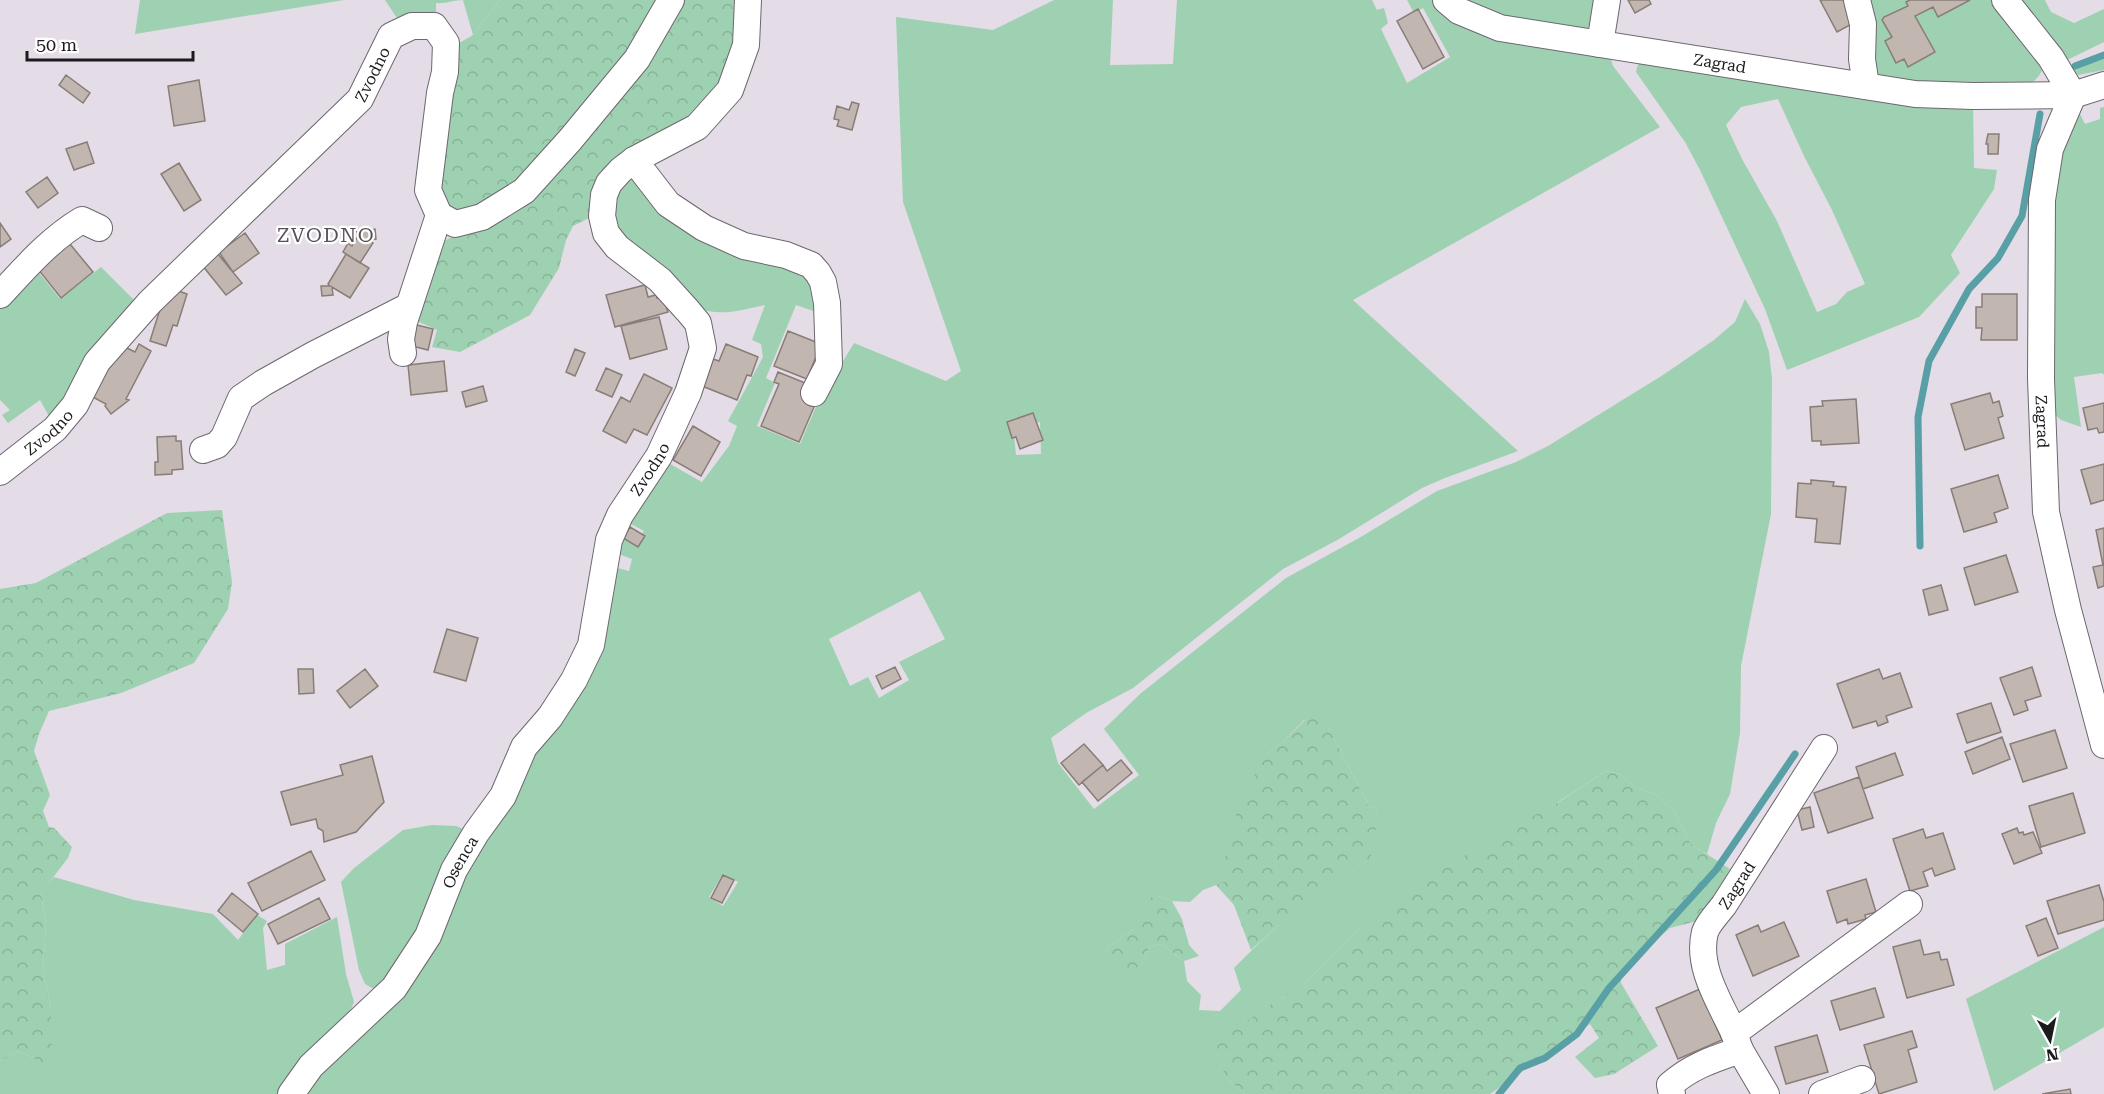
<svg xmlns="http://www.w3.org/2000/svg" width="2104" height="1094" font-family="'Roboto Serif',serif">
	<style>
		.green { fill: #9ed1b1; fill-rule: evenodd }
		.forest { fill: url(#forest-crowns) }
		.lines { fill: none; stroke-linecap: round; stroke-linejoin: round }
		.stream { stroke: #589fa6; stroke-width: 7 }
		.building { fill: #c2b6b0; stroke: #887d77; stroke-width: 1.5 }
		.minor-casing { stroke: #6d676f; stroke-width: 28 }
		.minor { stroke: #fff; stroke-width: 26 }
		.labels { text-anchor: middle; stroke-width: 4.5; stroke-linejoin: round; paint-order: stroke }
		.street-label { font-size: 16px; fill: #1d1a1e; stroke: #fff }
		.quarter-label { font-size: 20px; letter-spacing: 1.5px; fill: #575058; stroke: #fff }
	</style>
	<defs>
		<pattern id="forest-crowns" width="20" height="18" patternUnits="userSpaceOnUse" patternTransform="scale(1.5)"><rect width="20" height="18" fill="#9ed1b1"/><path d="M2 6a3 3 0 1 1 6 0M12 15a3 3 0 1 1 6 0" fill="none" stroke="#88b398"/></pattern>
	</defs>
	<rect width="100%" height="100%" fill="#e4dce6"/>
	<!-- green -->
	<path class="green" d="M140 0H344L135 34Z
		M385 0H500L473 35 463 0C453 0 446 4 436 3V22L399 21Z
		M1054 0H1113L1110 65 1173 64 1177 0H1372L1377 10 1384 8 1388 23 1381 29 1407 83 1450 57 1423 8 1414 13 1407 0H1434L1609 53 1613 66 1660 127 1353 300 1518 451 1445 478 1422 488 1339 539 1283 569 1133 688 1086 713 1051 738 1058 763 1094 809 1139 775 1104 729 1140 694 1286 578 1359 538 1437 491 1516 462 1548 446 1663 375 1714 340 1735 322 1745 299 1760 324 1769 352 1772 379 1771 514 1741 666 1740 733 1730 794 1716 823 1707 854 1691 844 1675 812 1655 794 1636 788 1620 774 1606 771 1360 929 1309 979 1229 1034 1214 1040 1229 1080 1244 1094H296L377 1010 541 735 610 566 629 571 632 559 610 551 617 534 635 543 644 531 622 519 663 460 702 482 729 446 737 426 728 421 763 357 761 344 752 340 765 305C740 310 721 317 697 308L607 220 629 168 651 192 811 275 822 314 796 305 766 378 775 383 757 426 800 444 824 388 830 383 854 343 946 381 961 371 903 202 896 17 993 30ZM1040 422 1041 454 1016 455 1013 425ZM920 591 945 639 899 662 909 680 879 698 868 677 850 686 829 639ZM1304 720 1328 727 1369 806 1377 808 1370 859C1320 890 1274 926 1234 968L1241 990 1220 1011 1199 1010 1201 995 1187 981 1184 961 1161 944 1149 947 1145 959 1106 955 1109 947 1133 929 1158 896 1172 901 1190 902 1203 890 1227 881 1225 860 1264 756 1282 743ZM723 874 738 882 723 906 709 897Z
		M1461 0H1598L1595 15 1586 31 1500 18Z
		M1865 0H1997L2043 69C2041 72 2038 78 2035 80 2016 97 1902 81 1873 78Z
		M2012 0H2045L2051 12 2074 23 2104 9V42L2065 61Z
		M2104 52V70L2078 75 2069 67Z
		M1639 60 1973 105 1974 168 1997 170 1994 189 1951 255 1960 273 1919 317 1787 370 1765 309 1700 170 1685 142 1636 72ZM1778 99 1804 156 1832 210 1865 284 1847 292 1836 304 1817 312 1777 221 1742 159 1726 125 1741 107Z
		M2104 107V375L2102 373 2074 377 2081 427 2061 420 2051 411 2052 189 2060 140 2080 114 2085 124 2100 119V108Z
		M33 265 60 299 101 267 138 304 53 423 40 400 8 423 2 415 10 410 0 400V302Z
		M432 825 456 826 471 832 422 937 385 987 372 988 365 984 359 970 341 882 354 868 403 830Z
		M54 877 134 900 213 914 238 940 257 915 267 921 263 928 267 970 285 965V944L337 917 346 974 354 1002 345 1023 284 1094H0V1061L19 1051 34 1058 51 1010 43 968 46 925 41 892Z
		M2104 927V1027L1994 1091 1966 999Z"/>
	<!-- forest -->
	<path class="forest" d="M500 0H663L629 57 502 199 449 216 438 201 454 46 473 35Z
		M680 0H741L742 29 724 85 593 216 573 226 566 240 559 268 530 315 460 352 432 347 437 330 408 317 431 250 446 240 498 217Z
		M222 510 232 582 228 609 194 663 121 693 49 711 39 734 34 751 50 795 43 811 49 827 54 828 72 847 68 858 41 893 46 925 43 968 51 1010 52 1059 42 1067 34 1058 19 1051 0 1061V589L36 583 167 513Z
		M1312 713 1328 727 1369 806 1377 808 1375 843 1370 859C1327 886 1288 916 1251 950L1234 905 1216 885 1226 881 1225 860 1227 835 1243 798 1264 756 1282 743Z
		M1606 771 1620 774 1636 788 1655 794 1675 812 1691 844 1730 869 1701 920 1670 928 1622 969 1621 983 1658 1046 1614 1074 1595 1078 1575 1057 1599 1038 1590 1024 1490 1094H1244L1229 1080 1213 1054 1214 1040 1229 1033 1309 979 1360 929 1457 860 1560 801Z
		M1158 896 1172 901 1182 919 1189 945 1199 956 1184 961 1161 944 1149 947 1145 959 1136 968 1118 970 1106 954 1109 947 1133 929 1146 899Z"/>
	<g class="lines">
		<!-- stream -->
		<path class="stream" d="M2075 66 2104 55
			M1920 546 1918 417 1929 361 1969 289 1998 258 2022 216 2040 114
			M1499 1094 1520 1068 1545 1058 1577 1034 1609 988 1716 870 1795 754"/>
	</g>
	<!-- building -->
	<path class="building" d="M1628 0H1649L1651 4 1635 13Z
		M1820 0H1850L1861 19 1837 32Z
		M1910 0H1970L1938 17 1933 7 1915 16 1935 52 1908 67 1904 59 1896 63 1885 41 1892 37 1882 20 1884 17 1908 6 1906 2Z
		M1418 9 1444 57 1423 69 1397 21Z
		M66 75 90 93 83 103 59 85Z
		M199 80 205 121 174 126 168 86Z
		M852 102 859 104 852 130 837 126 839 120 834 119 837 106 849 110Z
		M1988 134H1999L1998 154H1988V144H1986Z
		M87 142 94 163 74 170 66 149Z
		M179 163 201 200 184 211 161 174Z
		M47 177 58 193 38 208 26 192Z
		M0 223 11 239 0 247Z
		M375 229 376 239 369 240 373 243 360 263 343 252 348 243 352 246 357 238 348 239 347 233Z
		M245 233 259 253 233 272 219 252Z
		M70 244 93 272 61 298 38 269Z
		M217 253 242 283 226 295 202 265Z
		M346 254 369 268 350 298 332 287 333 295 322 296 321 286H330L328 284Z
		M645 285 648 297 656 295 657 298 663 296 668 312 615 327 606 295Z
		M167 287 187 294 177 326 173 325 166 346 150 341Z
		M1982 294H2017V340H1981L1982 328H1976V307H1982Z
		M659 317 667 349 630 359 621 326Z
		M409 323 433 329 428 350 404 344Z
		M788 331 821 344 807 379 774 366Z
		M117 343 135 352 139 344 151 351 126 399 129 400 111 414 105 406 106 404 89 395Z
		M726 344 758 357 751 376 747 375 737 400 702 386 713 359 719 361Z
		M575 349 585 353 575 376 566 372Z
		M444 361 447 391 411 395 408 365Z
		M606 368 622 375 612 397 596 390Z
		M778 372 805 383 801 393 817 400 799 442 761 426 779 384 774 382Z
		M644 374 672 388 647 435 634 429 626 443 603 431 621 397 630 402Z
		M483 386 487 401 466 407 462 392Z
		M1990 393 1993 403 1999 401 2003 416 1998 418 2004 438 1965 450 1951 404Z
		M1856 399 1859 443 1821 445V441H1812L1810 407 1823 406 1822 401Z
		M2104 403V432L2099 433 2097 428 2088 430 2083 408Z
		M1033 413 1043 440 1020 449 1016 437 1012 438 1007 422Z
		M693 426 720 442 701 476 673 460Z
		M176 436V441H181L183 469 172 470V474L155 475V462H158L157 437Z
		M2104 464V500L2091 504 2081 470Z
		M1998 475 2008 508 1994 513 1997 522 1964 532 1951 489Z
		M1811 480 1834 482 1833 486 1846 487 1840 544 1815 542 1817 519 1796 517 1798 483 1811 484Z
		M630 527 645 536 638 547 623 538Z
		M2104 528V586L2098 588 2093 567 2103 565 2096 530Z
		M2006 555 2018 592 1975 605 1964 568Z
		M1941 585 1948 610 1929 615 1923 590Z
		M447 629 478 638 466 681 434 672Z
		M895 667 901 679 882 689 876 676Z
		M2032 667 2041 696 2025 701 2028 710 2014 715 2000 678Z
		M298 669H313L314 693 299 694Z
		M365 669 378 686 350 708 337 691Z
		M1879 669 1883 679 1900 673 1912 707 1886 716 1888 722 1878 726 1876 721 1853 728 1837 684Z
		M1991 703 2001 732 1967 743 1957 714Z
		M2055 730 2067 768 2023 782 2010 744Z
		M2002 737 2010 759 1973 774 1965 752Z
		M1084 744 1103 765 1079 785 1061 763Z
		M1895 753 1903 775 1863 789 1856 767Z
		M372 756 384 802 356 832 324 842 323 831 318 828 316 819 291 825 281 792 343 775 340 765Z
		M1121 760 1132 773 1098 801 1082 782 1103 765 1107 771Z
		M1859 777 1873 818 1828 833 1814 793Z
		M2073 793 2085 833 2041 847 2029 806Z
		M1810 807 1814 827 1802 830 1797 810Z
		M2017 828 2019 833 2023 832 2024 835 2033 832 2042 853 2014 864 2002 834Z
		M1923 829 1926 838 1943 833 1955 869 1935 876 1932 868 1923 872 1928 886 1910 891 1893 839Z
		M311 851 325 880 262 911 248 883Z
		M723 875 734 880 722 903 711 898Z
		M1866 879 1876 912 1865 915 1866 919 1848 924 1847 919 1837 923 1827 891Z
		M2099 885 2104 902V920L2058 934 2047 901Z
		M232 893 258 914 243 932 218 911Z
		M319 898 330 919 278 944 268 924Z
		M2046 918 2058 948 2038 956 2026 926Z
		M1784 922 1799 956 1753 976 1736 935 1758 925 1761 932Z
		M1920 940 1924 955 1939 952 1941 960 1947 959 1954 985 1907 998 1893 947Z
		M1875 988 1884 1017 1840 1030 1831 1001Z
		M1700 989 1722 1040 1678 1059 1656 1008Z
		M1912 1031 1917 1047 1908 1050 1917 1082 1879 1094 1864 1045Z
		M1817 1035 1828 1072 1786 1084 1775 1047Z
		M2070 1089 2071 1094H2042Z"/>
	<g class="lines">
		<defs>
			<g id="minor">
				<path id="s1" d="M1446 0 1459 11 1500 28 1915 94 1973 96 2073 95 2104 85"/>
				<path d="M1857 0 1863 24 1862 59 1866 86"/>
				<path d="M2005 0 2051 58 2073 95"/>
				<path d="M1600 44 1607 0"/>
				<path id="s2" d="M2073 95 2050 149 2042 200 2041 379 2046 512 2068 610 2104 745"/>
				<path d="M634 160 668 204 704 228 744 246 786 255 811 265 818 273 823 282 827 303 829 364 814 393"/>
				<path d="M0 295C25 268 50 239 82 220L99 228"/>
				<path d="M403 353 401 339 404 322 439 215"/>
				<path d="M203 450 217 445 224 437 241 398 263 383 313 355 409 306"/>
				<path id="s3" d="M0 472 55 429 75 405 97 362 150 302 360 99 391 36 412 26H434L446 43 445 72 440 93 428 190 439 215 455 224 482 217 524 191 570 140 637 59 671 0"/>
				<path id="s4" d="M1734 1033C1720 1002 1696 967 1705 932 1708 923 1718 913 1724 905L1824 748"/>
				<path id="s5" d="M291 1094 311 1066 394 988 428 936 454 870 476 833 503 796 524 747 550 717 574 680 591 645 609 540 620 515 659 456 688 393 703 348 698 323 688 311 660 280 617 247 606 233 602 216 604 195 609 183 621 170 634 160 697 127 730 90 746 45 748 0"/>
				<path d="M1672 1094 1670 1085C1691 1066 1714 1059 1740 1050"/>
				<path d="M1766 1094 1740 1050 1734 1033 1909 904"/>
				<path d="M1822 1094 1862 1079"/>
			</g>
		</defs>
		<!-- minor casing -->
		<use href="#minor" class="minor-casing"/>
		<!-- minor -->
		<use href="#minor" class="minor"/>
	</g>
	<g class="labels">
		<!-- street labels -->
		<g class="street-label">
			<text dy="6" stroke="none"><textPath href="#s1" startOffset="284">Zagrad</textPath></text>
			<text dy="6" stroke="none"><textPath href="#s3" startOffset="549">Zvodno</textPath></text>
			<text dy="6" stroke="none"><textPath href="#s2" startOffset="332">Zagrad</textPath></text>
			<text dy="6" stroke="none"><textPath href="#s3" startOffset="63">Zvodno</textPath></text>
			<text dy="6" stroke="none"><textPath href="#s5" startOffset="735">Zvodno</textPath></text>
			<text dy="6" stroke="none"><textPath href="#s5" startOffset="291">Osenca</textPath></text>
			<text dy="6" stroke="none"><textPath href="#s4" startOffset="164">Zagrad</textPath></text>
		</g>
		<!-- quarter labels -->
		<g class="quarter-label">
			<text x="326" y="242">ZVODNO</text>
		</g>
	</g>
	<!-- north arrow -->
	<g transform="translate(2050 1040) rotate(171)" stroke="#ffffff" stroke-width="4.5" paint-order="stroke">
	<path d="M0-4.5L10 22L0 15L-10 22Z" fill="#1d1a1e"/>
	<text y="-9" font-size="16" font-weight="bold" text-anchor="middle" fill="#1d1a1e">N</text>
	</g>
	<!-- scale -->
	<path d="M27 51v9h166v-9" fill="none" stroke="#1d1a1e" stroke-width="3"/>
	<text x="36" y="51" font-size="18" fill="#1d1a1e" stroke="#ffffff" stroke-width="4.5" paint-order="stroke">50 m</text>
</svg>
